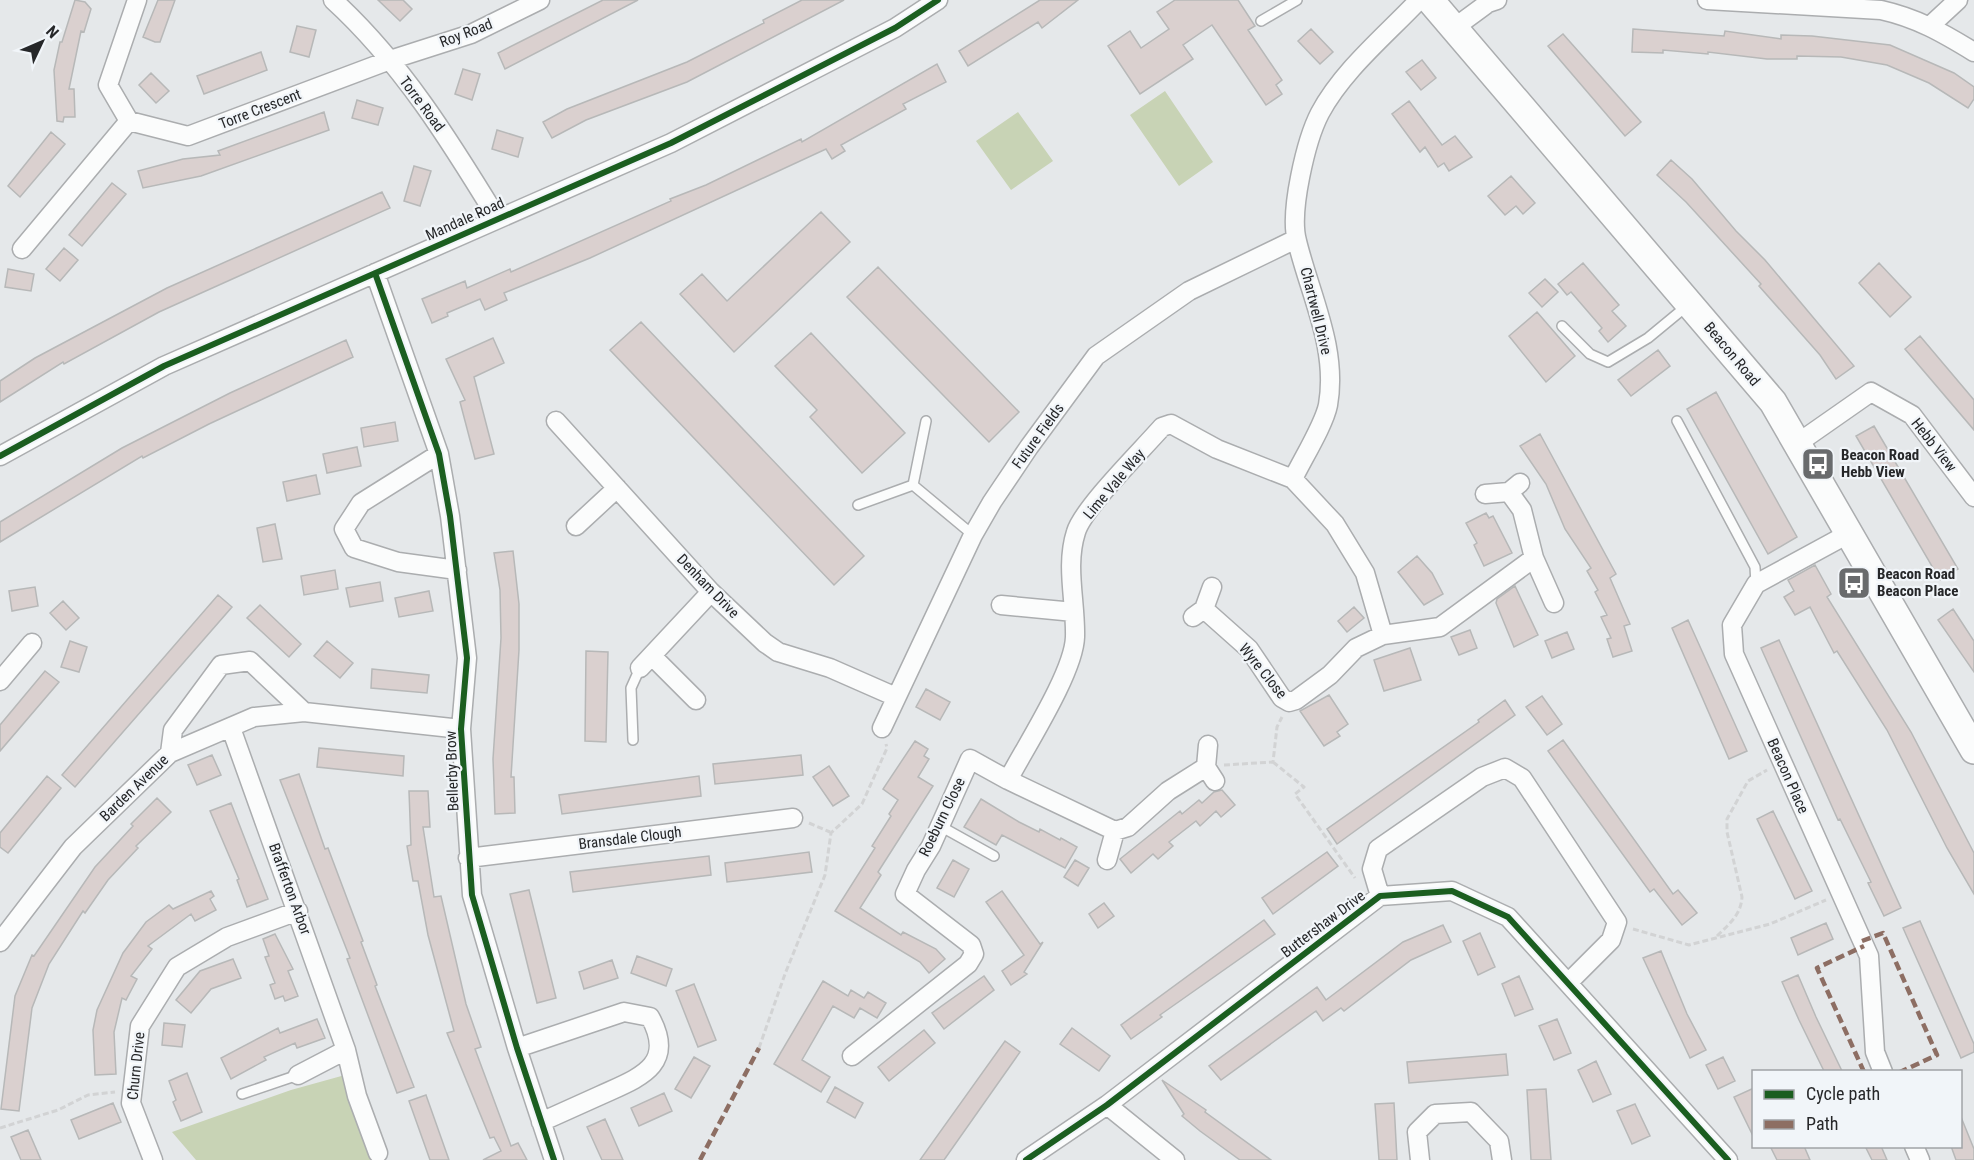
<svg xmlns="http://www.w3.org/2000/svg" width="1974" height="1160" font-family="'Roboto Condensed',sans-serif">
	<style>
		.green { fill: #c8d3b5 }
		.building { fill: #dad0cf; stroke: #b7b8b8; stroke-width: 1.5 }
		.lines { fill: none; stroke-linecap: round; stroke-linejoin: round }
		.service-casing { stroke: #abadaf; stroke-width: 12 }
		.minor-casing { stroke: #abadaf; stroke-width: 21 }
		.secondary-casing { stroke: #abadaf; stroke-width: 30 }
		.path { stroke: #d2d3d4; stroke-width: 3; stroke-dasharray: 6 3; stroke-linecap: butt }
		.service { stroke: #fbfcfc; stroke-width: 9 }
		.minor { stroke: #fbfcfc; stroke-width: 18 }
		.secondary { stroke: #fbfcfc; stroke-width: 27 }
		.quiet { stroke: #8d6e63; stroke-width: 4.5; stroke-dasharray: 9 4.5; stroke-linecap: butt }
		.cycleway-casing { stroke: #f1f5f9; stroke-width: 10 }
		.cycleway { stroke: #1b5e20; stroke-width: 6 }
		.labels { text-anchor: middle; stroke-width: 4.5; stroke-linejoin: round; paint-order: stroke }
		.street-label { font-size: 15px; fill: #262729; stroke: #f1f5f9 }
		.poi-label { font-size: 15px; font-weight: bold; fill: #262729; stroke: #f1f5f9; text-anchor: start }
	</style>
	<rect width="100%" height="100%" fill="#e5e8ea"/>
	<!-- green -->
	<path class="green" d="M1165 91 1213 162 1179 186 1130 115Z
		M1018 112 1053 161 1011 190 976 141Z
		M345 1075 368 1141 370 1160H196L172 1132 291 1090Z"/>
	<!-- building -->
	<path class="building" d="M75 0 85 2 91 9 84 32 81 31 69 89H74L75 117H64L63 122 57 121 54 70 60 42H62Z
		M158 0H175L160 42H155L143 37Z
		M378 0H403L412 9 400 21Z
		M603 0H638L505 69 498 53Z
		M802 0H844L687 82 586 120 552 138 543 122 567 109 687 62 764 23 763 20Z
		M1040 0H1078L1042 28 1038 22 968 66 959 51Z
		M1175 0H1238L1255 26 1248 30 1282 80 1276 85 1282 94 1266 105 1212 25 1183 45 1193 59 1140 94 1108 46 1130 31 1141 48 1169 29 1157 12Z
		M297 26 316 30 309 57 290 52Z
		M1311 29 1333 52 1320 64 1298 41Z
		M1633 29 1724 36 1725 31 1781 39V35L1812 36 1890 45 1954 73 1974 87V99L1968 108 1929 83 1887 65 1841 57 1797 56V59H1767L1708 52V54L1663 50V53L1632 52Z
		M1563 34 1641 122 1625 136 1548 46Z
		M261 52 267 70 204 94 197 76Z
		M1422 60 1436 78 1421 90 1406 72Z
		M937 64 946 82 903 104 906 109 841 145 845 151 832 159 826 149 590 258 504 293 507 300 485 310 480 299 447 313 448 316 432 323 422 299 465 281 467 288 510 269 511 272 671 201 670 199 706 185 801 139 802 142Z
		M463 69 480 74 472 100 455 94Z
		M151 73 169 91 156 103 139 85Z
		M357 100 383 108 378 125 352 118Z
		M1409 101 1442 145 1455 136 1472 157 1449 171 1444 163 1438 167 1425 147 1420 152 1392 114Z
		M324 112 329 130 201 176 143 188 138 171 183 159 220 155 218 151Z
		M497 130 523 138 518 157 492 149Z
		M51 132 65 144 20 197 8 186Z
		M1671 160 1692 179 1736 231 1765 260 1854 366 1836 379 1820 355 1759 286 1761 284 1686 202 1657 175Z
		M414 166 431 171 420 206 404 201Z
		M1511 176 1535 203 1523 214 1516 206 1505 215 1488 196Z
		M112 183 126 194 82 246 69 235Z
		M382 192 390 208 159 312 64 364 63 362 0 402V381L35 358 167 288Z
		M821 212 850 242 734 352 680 294 702 274 727 301Z
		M64 248 78 260 60 281 46 269Z
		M1583 263 1619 305 1612 311 1626 326 1608 342 1599 331 1602 328 1571 292 1567 295 1558 284Z
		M1879 263 1911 297 1890 317 1859 283Z
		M878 267 1019 412 989 442 847 297Z
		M8 269 34 274 31 291 5 287Z
		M1545 279 1558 292 1542 307 1529 293Z
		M1537 312 1575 356 1546 382 1509 336Z
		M641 322 864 556 834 585 610 350Z
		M811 333 905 433 862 473 810 417 817 410 775 366Z
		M1920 336 1974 400V430L1905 349Z
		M493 338 504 363 474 377 494 454 475 459 460 402 465 400 446 359Z
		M346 340 353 357 209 424 143 458 142 456 0 542V522L122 448 230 393Z
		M1658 350 1670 366 1631 396 1618 380Z
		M1716 392 1797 537 1768 554 1687 409Z
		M395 422 398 441 364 447 361 428Z
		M1874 426 1958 569 1940 580 1856 436Z
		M1540 434 1616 574 1610 578 1630 624 1624 626 1632 651 1613 657 1607 639 1611 638 1601 617 1607 615 1595 592 1598 590 1587 571 1591 568 1565 529 1546 484 1520 446Z
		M357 447 361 466 327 473 323 454Z
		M316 475 320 494 287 501 283 482Z
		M1486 513 1489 518 1493 516 1512 553 1484 566 1474 545 1477 543 1466 523Z
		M275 524 282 559 263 562 257 528Z
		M513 551 519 604V650L511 777H514L515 813 495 814 493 759 501 638 500 590 494 553Z
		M1417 556 1432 573 1443 594 1424 605 1398 572Z
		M1815 565 1831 594 1827 597 1911 732 1974 853V894L1947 848 1887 730 1837 651 1834 653 1810 607 1795 615 1784 597 1794 591 1788 580Z
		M335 570 338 589 304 595 301 576Z
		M380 582 383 601 350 607 346 588Z
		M1515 586 1538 635 1514 647 1496 603 1497 599Z
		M35 587 38 606 12 611 9 591Z
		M429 591 433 611 399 617 395 598Z
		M218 595 232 607 75 787 62 775Z
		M63 601 79 618 66 630 50 613Z
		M260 605 301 644 289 657 247 618Z
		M1354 607 1364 618 1347 632 1338 621Z
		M1953 609 1974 641V672L1938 620Z
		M1688 620 1747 751 1729 759 1672 628Z
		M1470 630 1477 648 1459 655 1451 637Z
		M1567 632 1574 649 1552 658 1545 641Z
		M1779 640 1901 908 1884 916 1868 883 1871 882 1840 819 1838 820 1761 648Z
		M70 641 87 647 79 672 61 667Z
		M327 641 353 663 340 678 314 656Z
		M1410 648 1421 680 1384 691 1374 660Z
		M586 651 608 652 606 742 585 741Z
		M372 669 429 675 427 693 371 688Z
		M45 671 59 682 0 751V725Z
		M926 689 950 702 940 720 916 707Z
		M1329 695 1348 724 1337 732 1340 736 1324 746 1300 711Z
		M1542 696 1562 724 1547 735 1526 707Z
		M1505 700 1515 715 1337 844 1327 829 1479 722 1478 720Z
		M1563 740 1673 894 1678 890 1697 913 1682 925 1654 889 1650 892 1548 751Z
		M915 741 928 749 924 756 929 759 918 777 933 786 878 872 881 875 860 908 901 935 903 932 936 949 945 959 929 973 920 962 835 911 875 848 872 846 891 816 889 814 898 800 883 789Z
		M319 748 404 756 403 776 317 767Z
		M212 755 221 775 197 785 188 765Z
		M801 755 803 775 715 784 713 764Z
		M829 766 849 796 833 806 813 777Z
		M299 774 325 849 328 848 363 941 361 942 377 985 375 986 414 1087 397 1093 347 959 350 958 280 780Z
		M47 776 61 788 8 853 0 847V833Z
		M699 776 701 796 562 814 559 795Z
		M1222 790 1235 805 1221 817 1216 811 1200 826 1196 821 1169 842 1173 846 1158 859 1153 854 1131 873 1120 859 1180 811 1182 814 1199 800 1202 803 1214 792Z
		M409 791H428L430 827H423L434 897 441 896 466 1004 481 1047 475 1049 511 1146 518 1143 527 1160H483L501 1151 494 1137 490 1138 447 1033 454 1031 428 935 418 881H413L407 846 411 845Z
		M157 798 171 812 136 846 138 848 108 880 85 913 83 911 49 964 32 1008 19 1111 1 1109 15 996 32 955 34 956 95 867 133 826 131 824Z
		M981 799 1019 822 1039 832 1040 829 1060 840 1061 838 1077 847 1065 868 1002 835 996 845 964 827Z
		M231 803 268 899 247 907 237 880 239 879 210 811Z
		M1773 811 1812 891 1795 899 1757 819Z
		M809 852 812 872 727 882 725 863Z
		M1327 852 1338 866 1273 914 1262 898Z
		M709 856 711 875 573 892 570 872Z
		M953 860 969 869 954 897 937 888Z
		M1075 860 1089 868 1078 886 1064 877Z
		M529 890 556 998 537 1003 510 894Z
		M211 891 214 896 210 899 216 910 195 921 191 914 148 946 152 949 131 976 137 979 126 1000 122 998 114 1032 116 1074 95 1075 93 1030 97 1010 123 953 146 922 169 905 173 909Z
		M1002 891 1040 944 1043 942 1024 972 1027 974 1011 985 1002 971 1024 955 986 902Z
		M1104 903 1114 916 1098 928 1089 914Z
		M1264 920 1275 934 1160 1015 1162 1017 1131 1039 1121 1025Z
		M1920 921 1974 1044V1052L1961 1058 1903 928Z
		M1826 923 1833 939 1798 955 1791 938Z
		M1443 925 1451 942 1411 960 1344 1011 1341 1008 1323 1021 1316 1011 1221 1080 1209 1066 1317 987 1326 1000 1403 942Z
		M1480 933 1495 967 1478 975 1463 941Z
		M275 934 293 969 288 971 298 996 285 1001 283 996 275 999 270 985 275 983 265 957 269 956 263 939Z
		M1661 951 1687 1014 1706 1050 1690 1058 1643 958Z
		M637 956 672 969 666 986 631 973Z
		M233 959 241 978 211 989 191 1013 176 1000 200 971Z
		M612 960 618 978 584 989 579 972Z
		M1798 975 1816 1017 1842 1071H1824L1799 1020 1782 982Z
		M984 976 994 990 944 1029 932 1013Z
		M1519 976 1533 1009 1515 1016 1502 984Z
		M823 981 848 996 851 990 864 998 868 992 886 1003 877 1018 860 1008 854 1018 833 1006 802 1060 830 1077 821 1092 774 1064Z
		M694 984 716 1040 698 1047 676 991Z
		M317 1019 325 1038 297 1048 295 1043 264 1057 266 1060 231 1079 221 1058 278 1028 280 1033Z
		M1557 1019 1571 1053 1554 1060 1539 1026Z
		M164 1023 185 1025 182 1047 162 1045Z
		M1072 1028 1110 1056 1099 1071 1060 1044Z
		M924 1030 935 1043 889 1081 878 1067Z
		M1005 1041 1020 1052 944 1160H920Z
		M1506 1054 1508 1075 1409 1083 1407 1062Z
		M694 1057 710 1066 691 1098 675 1089Z
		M1723 1057 1735 1081 1718 1089 1706 1065Z
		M1596 1061 1611 1094 1593 1102 1578 1070Z
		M187 1073 202 1112 181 1121 173 1102 176 1100 169 1081Z
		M1162 1080 1206 1110 1205 1112 1271 1160H1240L1200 1131 1182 1116 1184 1114Z
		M835 1087 863 1103 855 1118 827 1102Z
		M1754 1088V1138L1734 1097Z
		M1546 1089 1551 1160H1531L1527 1090Z
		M664 1093 672 1111 639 1126 631 1108Z
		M426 1095 449 1160H430L409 1101Z
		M113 1103 121 1122 79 1139 71 1120Z
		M1394 1103 1397 1160H1379L1375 1104Z
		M1635 1104 1650 1136 1632 1144 1617 1111Z
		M1961 1117 1974 1149V1160H1956L1951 1146H1960Z
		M605 1119 623 1160H602L587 1127Z
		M28 1130 41 1160H21L11 1137Z
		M1770 1146H1804L1810 1160H1777Z
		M1865 1146H1881L1887 1160H1872Z"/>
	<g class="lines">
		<defs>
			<path id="service" d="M1261 21 1297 0
				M1562 326 1590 354 1608 362 1648 338 1688 305
				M1677 421 1755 567 1756 584
				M913 485 973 535
				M913 485 926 421
				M858 505 913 485
				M633 740 631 688 640 668
				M940 826 994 856
				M242 1094 298 1075"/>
			<path id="minor" d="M137 0 108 85 129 121 188 136 390 60 471 34 540 0
				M333 0C401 62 450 141 497 218
				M1707 0 1881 10C1917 18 1943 33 1974 52
				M1931 25 1958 0
				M1454 28 1488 3 1497 0
				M22 249 129 121
				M375 273 439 454 450 516 467 658 461 729 472 895 517 1048 554 1160
				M556 421 711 592 765 643 778 652 830 668 896 697
				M1798 443 1871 392 1912 415 1974 497
				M439 454 361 503 344 529 354 548 398 562 457 570
				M0 456 164 366 671 143 895 28 938 0
				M1293 479C1302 460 1324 425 1328 405 1338 348 1310 295 1297 241 1289 212 1306 140 1320 113 1343 70 1386 35 1419 0
				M1509 492 1522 510 1534 558 1554 603
				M1485 494 1509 492 1520 483
				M576 526 617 488
				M1848 534 1756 584 1732 625 1734 654 1869 956 1875 1052 1883 1072
				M1001 605 1074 612
				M1204 609 1249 649 1282 698 1289 702 1296 700 1330 675 1356 648 1383 635 1440 627 1534 558
				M1193 617 1204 609 1212 587
				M652 656 696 700
				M640 668 711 592
				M0 681 32 643
				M231 728 346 1050 357 1096 378 1153
				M882 728 973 535 992 502 1029 447 1096 356 1189 291 1296 239
				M1208 745 1206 767 1215 781
				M170 753 173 730 221 665 250 661 304 712
				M1008 780C1026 746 1074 672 1075 637 1076 602 1065 566 1076 532 1083 508 1143 449 1162 427L1171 424 1217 449 1293 479 1335 524 1365 573 1383 635
				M468 858 793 818
				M1107 860 1115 831
				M1380 896 1372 869 1378 849 1482 777 1505 768 1522 778 1617 922 1611 940 1569 982
				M0 942 73 847 170 753 254 717 304 712 461 729
				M517 1048 624 1012 650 1017C677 1066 638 1078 601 1095 581 1104 561 1113 541 1122
				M852 1056 968 964 974 954 971 945 905 894 916 870 931 846 970 759 1008 780 1115 831 1128 827 1168 791 1206 767
				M298 1075 346 1050
				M1107 1105 1175 1160
				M1914 1146 1920 1160
				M153 1160 131 1103 140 1026 177 967 227 937 298 911
				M1026 1160 1107 1105 1380 896 1452 891 1508 917 1728 1160
				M1420 1160 1417 1132 1435 1114 1471 1112 1499 1141 1502 1160"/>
			<path id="secondary" d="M1430 0 1773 402 1974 750"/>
		</defs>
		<!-- service casing -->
		<use href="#service" class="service-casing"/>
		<!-- minor casing -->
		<use href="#minor" class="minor-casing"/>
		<!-- secondary casing -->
		<use href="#secondary" class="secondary-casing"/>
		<!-- path -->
		<path class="path" d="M1273 762 1304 787 1295 794 1355 878
			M1224 765 1273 762 1277 727 1282 717
			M809 823 830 832
			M1633 929 1689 945 1770 924 1826 900
			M1717 936C1729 924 1741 915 1742 897L1727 832V819L1748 781 1767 770
			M759 1048 785 974 825 875 831 833 862 804 887 748 886 744
			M0 1128 58 1110 88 1095 115 1092"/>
		<!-- service -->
		<use href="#service" class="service"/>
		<!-- minor -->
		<use href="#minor" class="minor"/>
		<!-- secondary -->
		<use href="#secondary" class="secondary"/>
		<!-- quiet -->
		<path class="quiet" d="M1862 941 1883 933 1937 1055 1900 1072
			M1864 1072 1817 968 1864 946
			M700 1160 759 1048"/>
		<defs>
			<path id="cycleway" d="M375 273 439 454 450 516 467 658 461 729 472 895 517 1048 554 1160
				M0 456 164 366 671 143 895 28 938 0
				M1026 1160 1107 1105 1380 896 1452 891 1508 917 1728 1160"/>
		</defs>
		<!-- cycleway casing -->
		<use href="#cycleway" class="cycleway-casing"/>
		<!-- cycleway -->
		<use href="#cycleway" class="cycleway"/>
	</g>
	<!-- icons -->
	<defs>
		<symbol id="bus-square" viewBox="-11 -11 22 22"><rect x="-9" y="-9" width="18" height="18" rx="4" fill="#696b6d" stroke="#f1f5f9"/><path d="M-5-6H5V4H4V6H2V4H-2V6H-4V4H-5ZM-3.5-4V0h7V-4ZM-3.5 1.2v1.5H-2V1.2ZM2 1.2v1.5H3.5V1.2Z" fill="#fff"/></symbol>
	</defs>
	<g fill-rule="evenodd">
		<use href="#bus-square" x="1799" y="445" width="38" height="38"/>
		<use href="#bus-square" x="1835" y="564" width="38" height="38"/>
	</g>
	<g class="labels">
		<!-- street labels -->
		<g class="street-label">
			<text transform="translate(466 33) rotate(-21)" y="5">Roy Road</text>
			<text transform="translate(422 104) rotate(53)" y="5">Torre Road</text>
			<text transform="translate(260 109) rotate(-21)" y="5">Torre Crescent</text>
			<text transform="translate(465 219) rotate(-24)" y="5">Mandale Road</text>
			<text transform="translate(1316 311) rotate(76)" y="5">Chartwell Drive</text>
			<text transform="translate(1732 354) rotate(50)" y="5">Beacon Road</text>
			<text transform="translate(1038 436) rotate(-54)" y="5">Future Fields</text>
			<text transform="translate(1934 445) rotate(52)" y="5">Hebb View</text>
			<text transform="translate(1114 484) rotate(-50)" y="5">Lime Vale Way</text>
			<text transform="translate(708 586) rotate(46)" y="5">Denham Drive</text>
			<text transform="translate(1263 671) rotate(51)" y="5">Wyre Close</text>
			<text transform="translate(452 771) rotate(-92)" y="5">Bellerby Brow</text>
			<text transform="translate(1788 776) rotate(66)" y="5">Beacon Place</text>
			<text transform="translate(134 788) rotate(-44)" y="5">Barden Avenue</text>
			<text transform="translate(942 817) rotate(-64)" y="5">Roeburn Close</text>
			<text transform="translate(630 838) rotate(-7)" y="5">Bransdale Clough</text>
			<text transform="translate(290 889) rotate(70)" y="5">Brafferton Arbor</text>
			<text transform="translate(1323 924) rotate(-37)" y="5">Buttershaw Drive</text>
			<text transform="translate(136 1066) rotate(-84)" y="5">Churn Drive</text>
		</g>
		<!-- poi labels -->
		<g class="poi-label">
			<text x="1841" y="460">Beacon Road<tspan x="1841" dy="17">Hebb View</tspan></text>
			<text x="1877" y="579">Beacon Road<tspan x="1877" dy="17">Beacon Place</tspan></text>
		</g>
	</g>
	<!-- legend -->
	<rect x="1752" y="1070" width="210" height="78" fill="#f1f5f9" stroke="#a0a3a6" stroke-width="1.5"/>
	<rect x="1764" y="1090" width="30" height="9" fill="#1b5e20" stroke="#a0a3a6" stroke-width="1.5"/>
	<text x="1806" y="1100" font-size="18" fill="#262729">Cycle path</text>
	<rect x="1764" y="1120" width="30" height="9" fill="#8d6e63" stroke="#a0a3a6" stroke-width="1.5"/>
	<text x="1806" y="1130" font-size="18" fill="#262729">Path</text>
	<!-- north arrow -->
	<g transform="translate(42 42) rotate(46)" stroke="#f1f5f9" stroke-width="4.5" paint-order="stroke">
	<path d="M0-4.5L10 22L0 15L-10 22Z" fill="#262729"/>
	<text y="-9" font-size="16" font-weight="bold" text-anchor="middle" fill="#262729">N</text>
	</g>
</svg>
